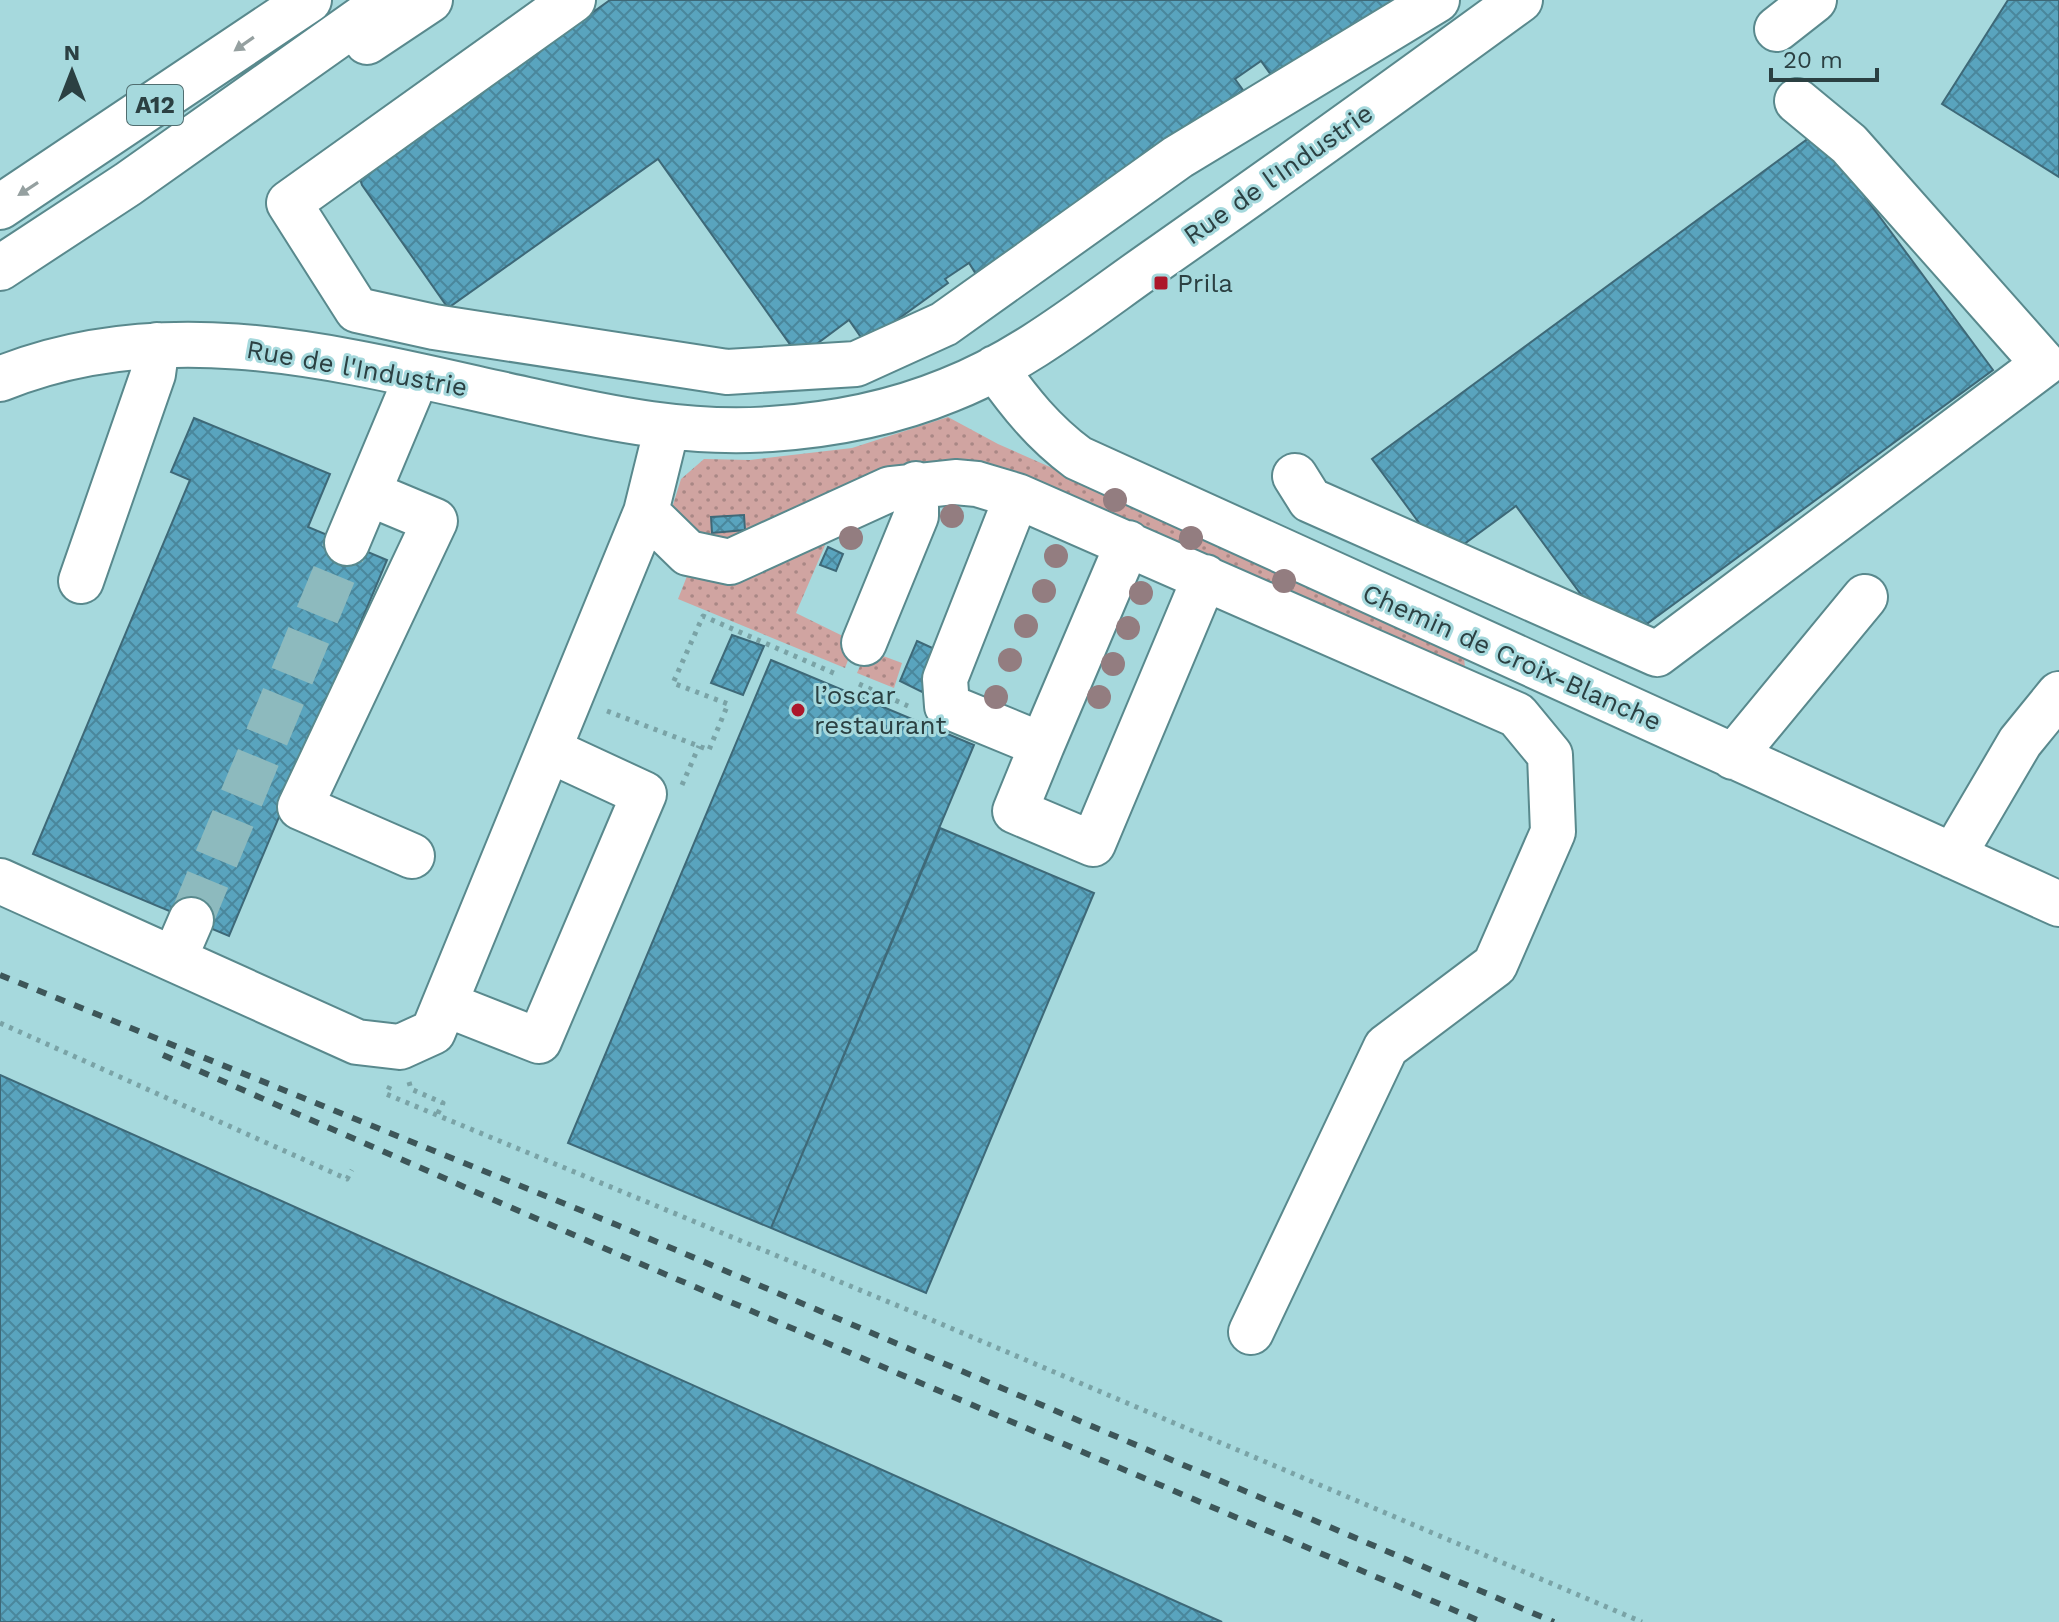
<svg xmlns="http://www.w3.org/2000/svg" width="2059" height="1622" font-family="'Work Sans',sans-serif">
	<style>
		.grass { fill: url(#grass-dots) }
		.building { fill: url(#building-cross-hatch); stroke: #3e6978; stroke-width: 2 }
		.lines { fill: none; stroke-linecap: round; stroke-linejoin: round }
		.minor-tunnel { stroke: #8dbabe; stroke-width: 44; stroke-dasharray: 44 22; stroke-linecap: butt }
		.minor-casing { stroke: #59898d; stroke-width: 48 }
		.highway-casing { stroke: #59898d; stroke-width: 48 }
		.path { stroke: #7aa3a6; stroke-width: 5; stroke-dasharray: 4 6; stroke-linecap: butt }
		.minor { stroke: #fff; stroke-width: 44 }
		.highway { stroke: #fff; stroke-width: 44 }
		.rail { stroke: #3d5659; stroke-width: 6; stroke-dasharray: 10 10; stroke-linecap: butt }
		.tree { fill: #937d80 }
		.oneway { fill: #95a0a0 }
		.poi-dot { fill: #ac172a; stroke: #a6d9dd; stroke-width: 3 }
		.labels { text-anchor: middle; stroke-width: 6; stroke-linejoin: round; paint-order: stroke }
		.shield { fill: #a6d9dd; stroke: #506e70; stroke-width: 2 }
		.shield-label { font-size: 24px; font-weight: bold; fill: #2b4042 }
		.street-label { font-size: 26px; fill: #2b4042; stroke: #a6d9dd }
		.poi-label { font-size: 26px; fill: #2b4042; stroke: #a6d9dd; text-anchor: start }
	</style>
	<defs>
		<pattern id="grass-dots" width="8" height="8" patternUnits="userSpaceOnUse" patternTransform="scale(2)"><rect width="8" height="8" fill="#d0a4a1"/><path d="M2 2h.1M6 6h.1" fill="none" stroke="#a98785" stroke-width="1.8" stroke-linecap="round"/></pattern>
		<pattern id="building-cross-hatch" width="8" height="8" patternUnits="userSpaceOnUse" patternTransform="scale(2)"><rect width="8" height="8" fill="#59a4be"/><path d="M0 0l8 8M0 8l8-8" fill="none" stroke="#4a879c"/></pattern>
	</defs>
	<rect width="100%" height="100%" fill="#a6d9dd"/>
	<!-- grass -->
	<path class="grass" d="M948 417 998 444 1463 649 1466 676 1003 475 738 541 689 534 672 508 681 479 704 459 750 460 852 448Z
		M829 536 796 613 855 642 845 668 678 599 689 571Z
		M867 650 902 663 894 688 857 673Z"/>
	<!-- building -->
	<path class="building" d="M610 0H1408L1282 90 1261 61 1235 79 1243 90 979 279 969 263 945 279 948 283 865 343 849 320 799 357 658 159 448 308 362 185 360 179Z
		M2008 0H2059V177L1942 104Z
		M1817 132 1993 370 1618 645 1516 506 1445 558 1372 459Z
		M194 418 330 474 308 527 387 560 229 936 33 854 190 480 171 472Z
		M744 515 745 530 712 533 711 517Z
		M828 547 843 554 836 571 820 565Z
		M732 635 764 646 743 695 711 683Z
		M917 641 939 651 922 692 900 681Z
		M771 660 974 745 771 1228 568 1143Z
		M940 828 1094 893 926 1293 771 1228Z
		M0 1075 1222 1622H0Z"/>
	<g class="lines">
		<!-- minor-tunnel -->
		<path class="minor-tunnel" d="M191 920 347 543"/>
		<defs>
			<path id="minor" d="M573 0 289 203 357 310 434 327 727 372 856 364 944 324 1178 157 1437 0
				M1777 29 1814 0
				M995 368C1020 403 1043 432 1078 458L2059 904
				M0 379C174 308 357 363 532 401 611 419 690 435 771 429 831 425 893 413 949 390 1026 360 1093 304 1161 257 1281 173 1401 87 1520 0
				M1295 476 1310 500 1657 654 2044 364 1849 144 1797 101
				M368 493 435 521 300 807 412 856
				M1017 496 945 679 947 706 1042 745 1128 543
				M646 512 688 553 730 562 890 489 955 482 977 484 1017 496 1517 715 1550 755 1553 832 1495 965 1386 1047 1251 1332
				M347 543 417 376
				M81 581 153 374 157 345
				M864 643 916 516V484
				M1042 745 1015 811 1093 844 1205 577
				M1733 757 1865 597
				M1953 856 2020 742 2059 694
				M0 881 357 1042 400 1047 433 1032 646 512 667 427
				M175 957 191 920
				M445 1004 539 1041 644 794 549 750"/>
			<path id="highway" d="M367 42 430 0
				M0 207 309 0
				M0 268 128 184 388 0"/>
		</defs>
		<!-- minor casing -->
		<use href="#minor" class="minor-casing"/>
		<!-- highway casing -->
		<use href="#highway" class="highway-casing"/>
		<!-- path -->
		<path class="path" d="M859 684 908 706
			M607 711 709 750 728 704 673 683 703 616 838 675
			M682 785 699 746
			M0 1023 347 1179 352 1170
			M409 1082 411 1089 443 1103 437 1115
			M390 1086 386 1094 913 1312 1642 1622"/>
		<!-- minor -->
		<use href="#minor" class="minor"/>
		<!-- highway -->
		<use href="#highway" class="highway"/>
		<!-- rail -->
		<path class="rail" d="M0 975 617 1225 1554 1622
			M163 1055 606 1249 1482 1622"/>
	</g>
	<!-- trees -->
	<g class="tree">
		<circle cx="1115" cy="500" r="12"/>
		<circle cx="952" cy="516" r="12"/>
		<circle cx="851" cy="538" r="12"/>
		<circle cx="1191" cy="538" r="12"/>
		<circle cx="1056" cy="556" r="12"/>
		<circle cx="1284" cy="581" r="12"/>
		<circle cx="1044" cy="591" r="12"/>
		<circle cx="1141" cy="593" r="12"/>
		<circle cx="1026" cy="626" r="12"/>
		<circle cx="1128" cy="628" r="12"/>
		<circle cx="1010" cy="660" r="12"/>
		<circle cx="1113" cy="664" r="12"/>
		<circle cx="996" cy="697" r="12"/>
		<circle cx="1099" cy="697" r="12"/>
	</g>
	<!-- one-way arrows -->
	<defs><path id="oneway-solid" d="M-6-.8H1V-3.2L6.5 0L1 3.2V.8H-6Z" transform="scale(2)"/></defs>
	<g class="oneway">
		<use href="#oneway-solid" transform="translate(244 44) rotate(145)"/>
		<use href="#oneway-solid" transform="translate(28 189) rotate(147)"/>
	</g>
	<!-- markers -->
	<g class="poi-dot">
		<rect x="1153" y="275" width="16" height="16" rx="4"/>
		<circle cx="798" cy="710" r="8"/>
	</g>
	<g class="labels">
		<!-- shield labels -->
		<rect class="shield" x="127" y="85" width="56" height="40" rx="6"/>
		<g class="shield-label">
			<text x="155" y="113">A12</text>
		</g>
		<!-- street labels -->
		<g class="street-label">
			<text transform="translate(1278 174) rotate(-35)" y="9">Rue de l'Industrie</text>
			<text transform="translate(357 368) rotate(10)" y="9">Rue de l'Industrie</text>
			<text transform="translate(1512 657) rotate(24)" y="9">Chemin de Croix-Blanche</text>
		</g>
		<!-- poi labels -->
		<g class="poi-label">
			<text x="1177" y="292">Prila</text>
			<text x="814" y="704">l’oscar<tspan x="814" dy="30">restaurant</tspan></text>
		</g>
	</g>
	<!-- north arrow -->
	<g transform="translate(72 72)" stroke="#a6d9dd" stroke-width="6" paint-order="stroke">
	<path d="M0-6L14 30L0 20L-14 30Z" fill="#2b4042"/>
	<text y="-12" font-size="22" font-weight="bold" text-anchor="middle" fill="#2b4042">N</text>
	</g>
	<!-- scale -->
	<path d="M1771 68v12h106v-12" fill="none" stroke="#2b4042" stroke-width="4"/>
	<text x="1783" y="68" font-size="24" fill="#2b4042" stroke="#a6d9dd" stroke-width="6" paint-order="stroke">20 m</text>
</svg>
